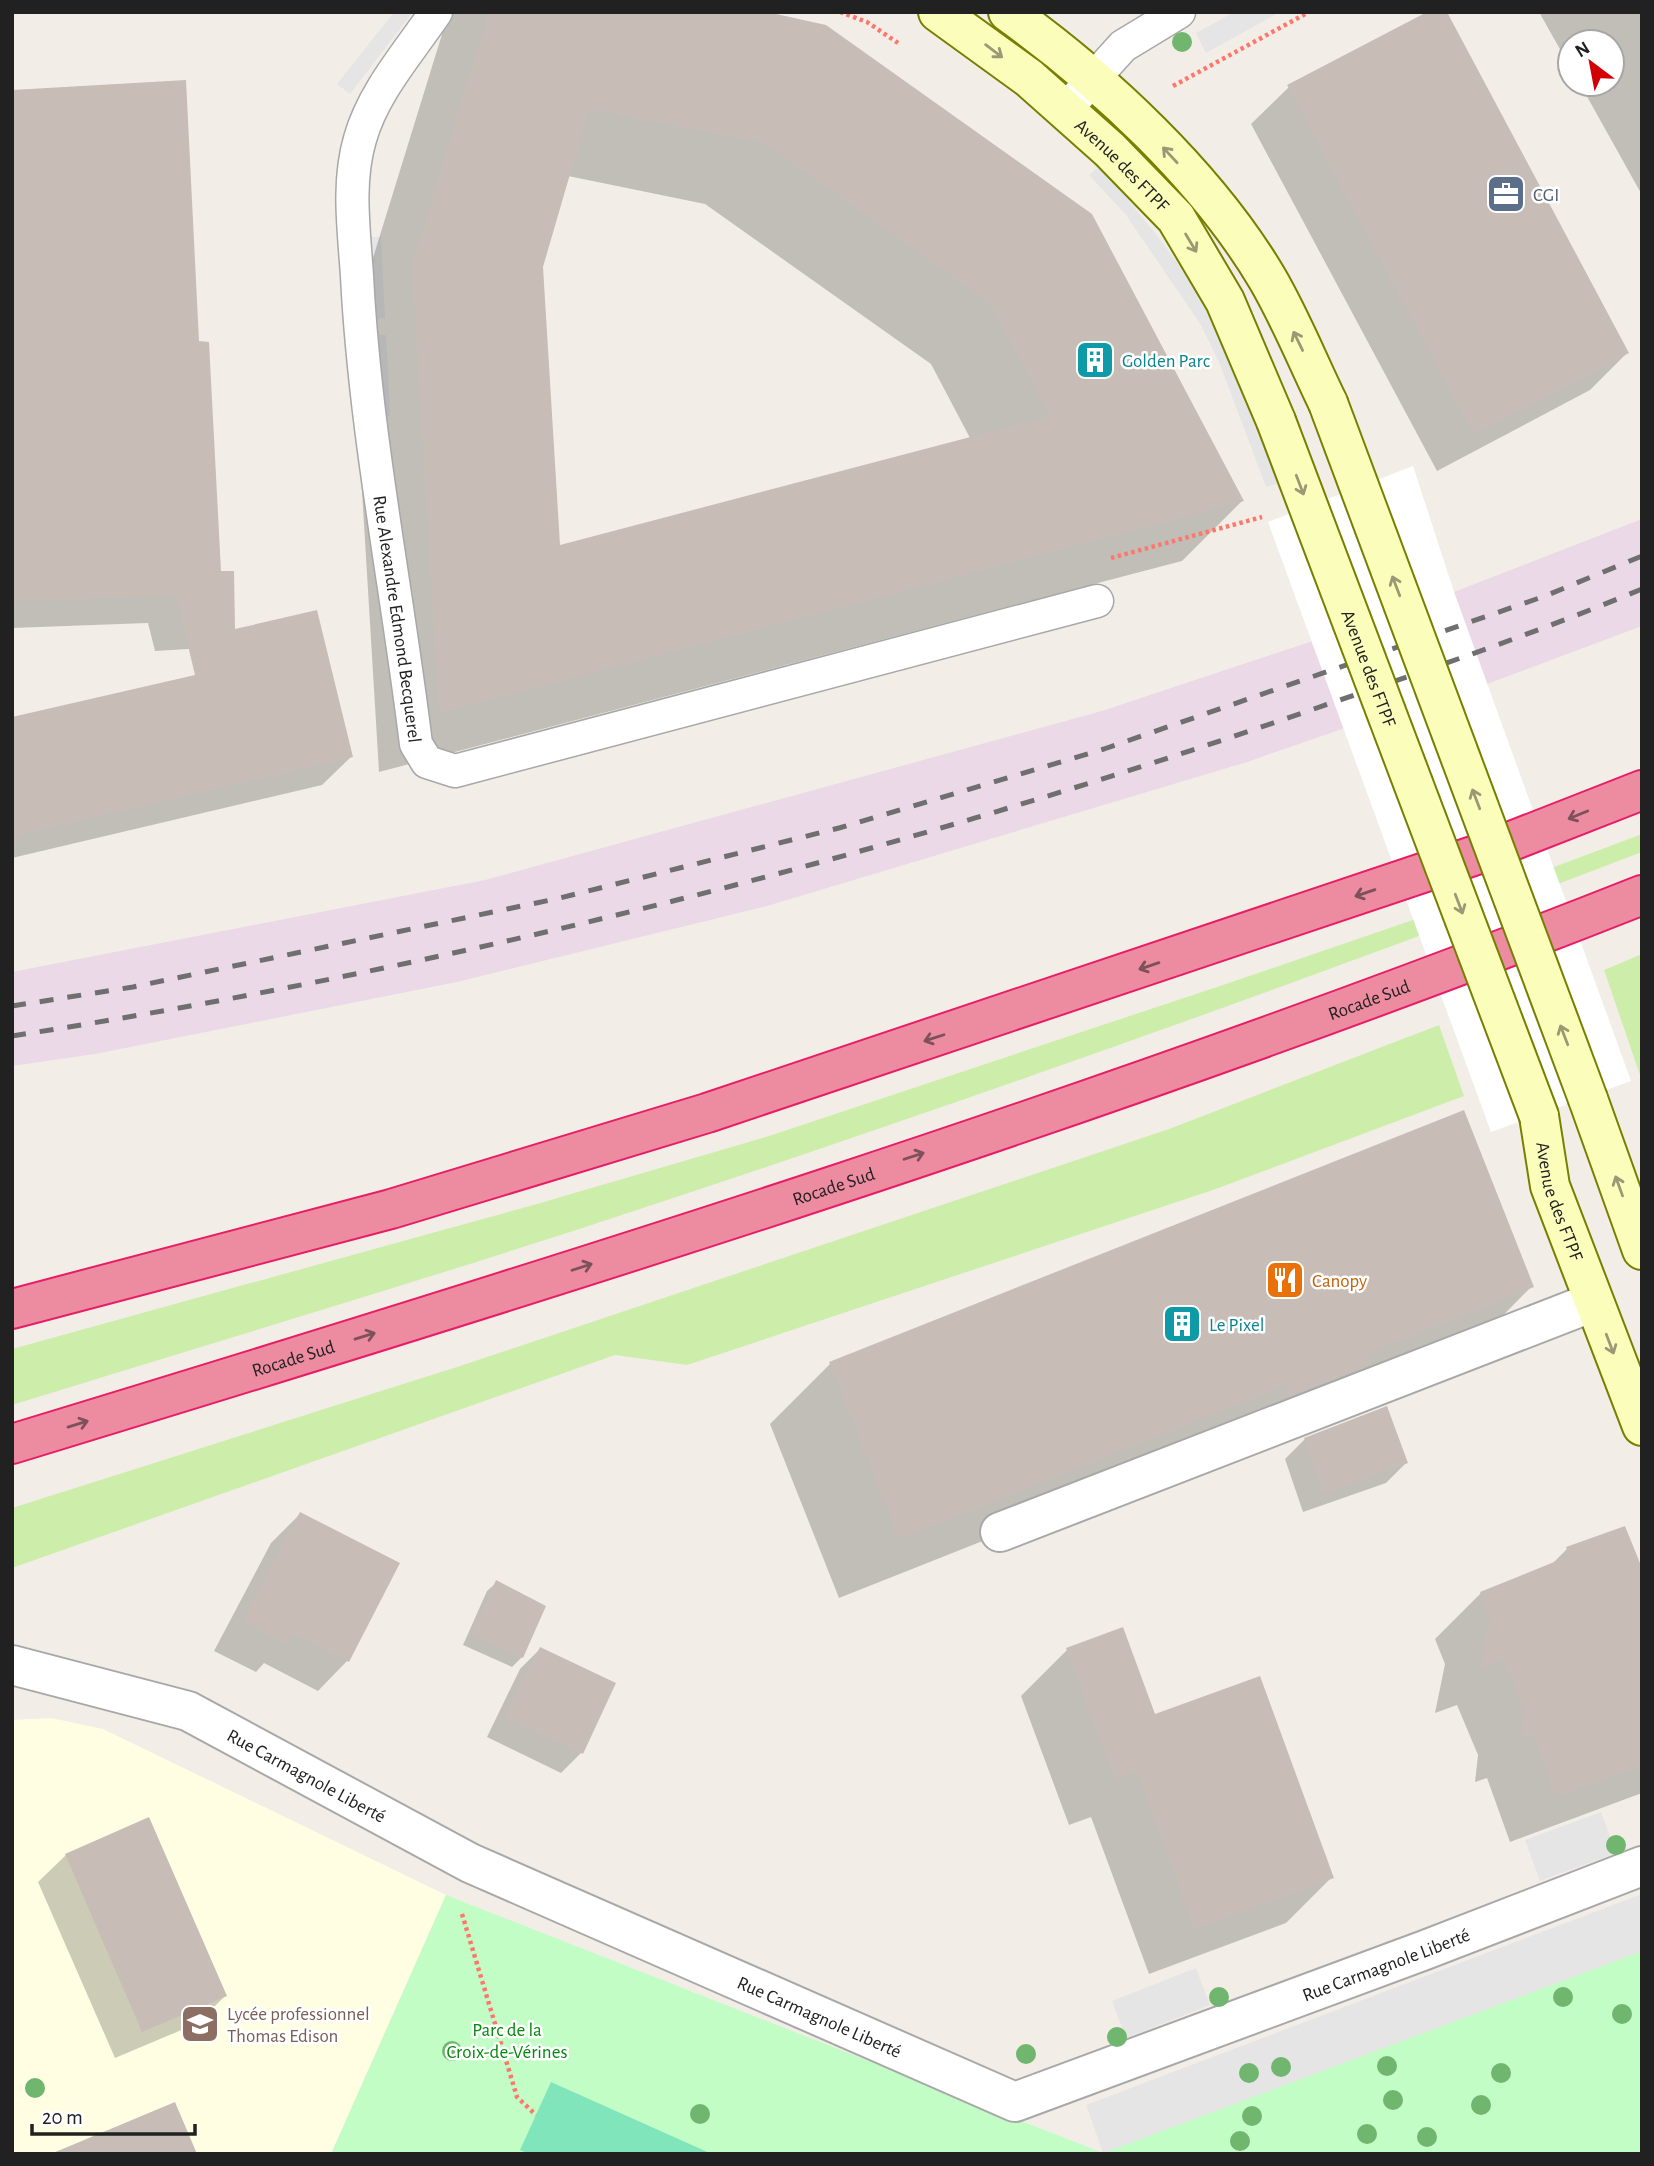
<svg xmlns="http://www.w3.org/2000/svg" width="1654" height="2166" font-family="'Alegreya Sans',sans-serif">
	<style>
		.industrial { fill: #ebd9e8 }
		.education { fill: #fffee3 }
		.grass { fill: #cdeeab }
		.park { fill: #c3fdc6 }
		.pitch { fill: #81e5bc }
		.parking { fill: #e5e5e5 }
		.pier { fill: #fff }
		.shadow { fill: #0003; fill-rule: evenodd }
		.building { fill: #c7bdb6; fill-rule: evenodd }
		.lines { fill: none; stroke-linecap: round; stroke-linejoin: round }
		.lane-casing { stroke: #a8a8a8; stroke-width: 35 }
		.street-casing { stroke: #a8a8a8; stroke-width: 42 }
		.secondary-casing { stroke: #758000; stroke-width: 42 }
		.highway-casing { stroke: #e61e67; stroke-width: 42 }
		.path { stroke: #ff776b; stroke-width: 4.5; stroke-dasharray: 3.5 3.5; stroke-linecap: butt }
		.lane { stroke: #fff; stroke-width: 32 }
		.street { stroke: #fff; stroke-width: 38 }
		.secondary { stroke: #fbfdba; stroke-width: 38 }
		.highway { stroke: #ed8ba0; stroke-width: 38 }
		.rail { stroke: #6f6f6f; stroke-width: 5; stroke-dasharray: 14 14; stroke-linecap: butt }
		.secondary-bridge-casing { stroke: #758000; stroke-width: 42; stroke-linecap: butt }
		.secondary-bridge { stroke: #fbfdba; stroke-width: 38 }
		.tree { fill: #70b66f }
		.oneway { stroke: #999a75 }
		.oneway2 { stroke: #7d515a }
		.labels { text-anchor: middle; stroke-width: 5; stroke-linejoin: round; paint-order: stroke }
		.street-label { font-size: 19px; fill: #212121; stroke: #fff }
		.service-label { font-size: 19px; fill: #4e5e75; stroke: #fff; text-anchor: start }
		.culture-label { font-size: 19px; fill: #0d838f; stroke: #fff; text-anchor: start }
		.food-label { font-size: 19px; fill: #c56008; stroke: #fff; text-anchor: start }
		.education-label { font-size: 19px; fill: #785e54; stroke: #fff; text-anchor: start }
		.park-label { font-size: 19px; fill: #05890d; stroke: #fff }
	</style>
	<rect width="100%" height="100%" fill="#f2eee7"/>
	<!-- industrial -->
	<path class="industrial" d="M1642 519V626L1487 684 1454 592Z
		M1313 641 1345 728 1247 762 767 906 457 982 95 1054 12 1066V972L485 880 1102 711Z"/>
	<!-- education -->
	<path class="education" d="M51 1718 103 1729 446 1895 331 2154H12V1720Z"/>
	<!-- grass -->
	<path class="grass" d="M1642 834V852C1310 979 977 1098 640 1209 432 1278 222 1340 12 1405V1349L537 1204 769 1136 1226 984 1407 922Z
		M1642 954V1081L1604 970Z
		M1439 1025 1464 1096 1213 1190 687 1365 615 1355 12 1568V1508L460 1366 1169 1129Z"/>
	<!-- park -->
	<path class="park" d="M446 1895 1103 2153 1642 1951V2154H331Z"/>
	<!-- pitch -->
	<path class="pitch" d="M551 2082 712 2154H529L520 2150Z"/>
	<!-- parking -->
	<path class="parking" d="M394 12H413L350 94 337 84Z
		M1234 12H1280L1206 53 1196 33Z
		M1100 166 1160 239 1209 307 1282 482 1266 487 1219 362 1201 325 1126 215 1089 175Z
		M365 237H381L385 318 369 319Z
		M370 335H386L390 416H374Z
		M1601 1812 1616 1853 1540 1881 1525 1840Z
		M1642 1894V1951L1103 2153 1086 2105Z
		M1196 1968 1210 2005 1126 2038 1112 2001Z"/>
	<!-- pier -->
	<path class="pier" d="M1413 466 1454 592 1631 1081 1491 1132 1268 522Z"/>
	<!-- shadow -->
	<path class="shadow" d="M453 12H758L1242 501 1182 561 379 772 352 326 447 18ZM568 176 705 204 931 364 970 438 558 548 541 266Z
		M1539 12H1642V195L1580 84H1612V42H1570V67Z
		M1289 87 1627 353 1590 390 1437 471 1251 124Z
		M12 91 205 648 155 651 148 623 12 628Z
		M12 719 352 756 322 785 12 858Z
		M1532 1286 1472 1347 839 1598 770 1424 830 1364Z
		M1305 1439 1406 1463 1386 1483 1303 1512 1285 1459Z
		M300 1514 397 1564 347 1661 318 1691 264 1663 256 1672 214 1651 271 1543Z
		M1567 1549 1642 1572V1793L1510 1842 1487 1778 1475 1782 1478 1755 1457 1705 1435 1713 1445 1664 1435 1639 1481 1593 1551 1565Z
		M497 1582 544 1606 522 1657 512 1667 463 1645 487 1591Z
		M540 1649 581 1753 561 1773 487 1737 520 1669Z
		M1067 1650 1154 1716 1332 1877 1286 1923 1149 1974 1091 1817 1069 1825 1021 1696Z
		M148 1820 225 1996 198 2023 115 2058 38 1882 66 1855Z"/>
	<!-- building -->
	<path class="building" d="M489 12H767L826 25 1092 214 1244 501 439 713 412 265ZM589 109 766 144 991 304 1050 416 560 545 543 267Z
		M1427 12H1447L1629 353 1474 435 1287 85Z
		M186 80 199 341 209 342 221 571H234L235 629 317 610 353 757 12 836V717L195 675 176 595 12 601V90Z
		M1464 1110 1534 1287 1368 1353 1372 1364 1289 1396 1286 1385 899 1539 829 1362Z
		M1387 1406 1408 1463 1323 1494 1304 1438Z
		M300 1512 400 1563 349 1662 292 1633 286 1644 242 1621Z
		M1625 1526 1642 1568V1765L1556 1797 1533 1733 1521 1738 1524 1708 1504 1660 1480 1669 1490 1617 1480 1592 1569 1556 1566 1547Z
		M496 1580 546 1606 523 1658 472 1635Z
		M1123 1627 1155 1714 1260 1676 1334 1878 1195 1929 1137 1772 1115 1780 1066 1648Z
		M540 1647 616 1683 583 1754 505 1717Z
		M149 1817 227 1996 142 2032 65 1854Z
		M175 2102 197 2154H53V2153Z"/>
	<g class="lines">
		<defs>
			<g id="lane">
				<path id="s1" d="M436 12C409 52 373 92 360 139 347 183 354 230 357 276 365 433 397 588 416 744L427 762 455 771 1097 601"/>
				<path d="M1076 98 1123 46 1179 12"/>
			</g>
			<g id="street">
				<path d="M1000 1532 1593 1302"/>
				<path id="s2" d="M12 1665 188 1711 470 1863 1015 2102 1425 1950 1642 1866"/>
			</g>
			<g id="secondary">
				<path id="s3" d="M938 12 1029 78 1110 150 1176 218 1225 301 1276 421"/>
				<path d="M1008 12C1103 80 1207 177 1267 278 1290 317 1308 362 1328 403"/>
				<path d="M1588 1099 1642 1250"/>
				<path id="s4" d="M1539 1116 1550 1186 1642 1426"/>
			</g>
			<g id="highway">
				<path d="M12 1309 391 1209 707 1113 1476 855 1642 790"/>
				<path id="s5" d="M12 1444C560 1277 1109 1106 1642 895"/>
			</g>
		</defs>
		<!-- lane casing -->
		<use href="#lane" class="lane-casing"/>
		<!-- street casing -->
		<use href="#street" class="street-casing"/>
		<!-- secondary casing -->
		<use href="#secondary" class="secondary-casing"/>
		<!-- highway casing -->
		<use href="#highway" class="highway-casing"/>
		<!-- path -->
		<path class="path" d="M840 12 867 22 898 43
			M1173 86 1309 12
			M1111 558 1262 517
			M462 1914 517 2097 536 2115"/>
		<!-- lane -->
		<use href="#lane" class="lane"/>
		<!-- street -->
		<use href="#street" class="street"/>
		<!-- secondary -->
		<use href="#secondary" class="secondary"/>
		<!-- highway -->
		<use href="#highway" class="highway"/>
		<!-- rail -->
		<path class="rail" d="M12 1006 133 987 560 898 839 828 1104 749 1545 596 1642 556
			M12 1036C444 969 869 861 1282 720 1403 678 1524 638 1642 589"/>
		<defs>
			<g id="secondary-bridge">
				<path d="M1328 403 1588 1099"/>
				<path id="s6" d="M1276 421 1539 1116"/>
			</g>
		</defs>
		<!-- secondary-bridge casing -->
		<use href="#secondary-bridge" class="secondary-bridge-casing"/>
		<!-- secondary-bridge -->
		<use href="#secondary-bridge" class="secondary-bridge"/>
	</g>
	<!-- trees -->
	<g class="tree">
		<circle cx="1182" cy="42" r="10"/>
		<circle cx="1616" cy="1845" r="10"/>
		<circle cx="1219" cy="1997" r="10"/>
		<circle cx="1563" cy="1997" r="10"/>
		<circle cx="1622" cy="2014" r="10"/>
		<circle cx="1117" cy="2037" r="10"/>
		<circle cx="452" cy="2051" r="10"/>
		<circle cx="1026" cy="2054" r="10"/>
		<circle cx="1387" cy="2066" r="10"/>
		<circle cx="1281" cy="2067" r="10"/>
		<circle cx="1249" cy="2073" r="10"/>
		<circle cx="1501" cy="2073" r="10"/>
		<circle cx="35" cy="2088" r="10"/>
		<circle cx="1393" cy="2100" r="10"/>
		<circle cx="1481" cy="2105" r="10"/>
		<circle cx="700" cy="2114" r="10"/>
		<circle cx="1252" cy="2116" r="10"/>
		<circle cx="1367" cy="2134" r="10"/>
		<circle cx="1427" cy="2137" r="10"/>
		<circle cx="1240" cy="2141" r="10"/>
	</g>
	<!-- one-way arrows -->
	<defs><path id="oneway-shaft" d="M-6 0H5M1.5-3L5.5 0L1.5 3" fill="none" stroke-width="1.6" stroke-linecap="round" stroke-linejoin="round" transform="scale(1.75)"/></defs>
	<g class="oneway">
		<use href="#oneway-shaft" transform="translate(994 51) rotate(37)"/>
		<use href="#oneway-shaft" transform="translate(1170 155) rotate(-133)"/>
		<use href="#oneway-shaft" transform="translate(1191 243) rotate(59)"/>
		<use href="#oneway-shaft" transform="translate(1298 341) rotate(-116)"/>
		<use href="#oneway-shaft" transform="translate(1300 485) rotate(69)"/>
		<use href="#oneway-shaft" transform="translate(1396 586) rotate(-111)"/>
		<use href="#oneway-shaft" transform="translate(1476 799) rotate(-111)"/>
		<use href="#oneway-shaft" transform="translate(1459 904) rotate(69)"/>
		<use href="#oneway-shaft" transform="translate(1564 1035) rotate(-111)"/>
		<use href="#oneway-shaft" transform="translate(1619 1186) rotate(-110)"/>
		<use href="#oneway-shaft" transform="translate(1610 1344) rotate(69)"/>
	</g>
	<g class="oneway2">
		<use href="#oneway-shaft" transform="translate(1578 815) rotate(158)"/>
		<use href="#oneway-shaft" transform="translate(1365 893) rotate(161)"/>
		<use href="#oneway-shaft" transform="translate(1149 966) rotate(161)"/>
		<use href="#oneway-shaft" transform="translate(934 1038) rotate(162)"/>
		<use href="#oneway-shaft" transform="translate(914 1156) rotate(-18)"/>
		<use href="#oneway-shaft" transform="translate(582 1267) rotate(-18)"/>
		<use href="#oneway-shaft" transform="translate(365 1336) rotate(-17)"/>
		<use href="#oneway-shaft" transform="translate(78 1424) rotate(-17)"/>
	</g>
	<!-- icons -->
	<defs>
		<symbol id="office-square" viewBox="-11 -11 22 22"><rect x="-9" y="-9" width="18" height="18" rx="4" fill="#5c6f8a" stroke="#fff"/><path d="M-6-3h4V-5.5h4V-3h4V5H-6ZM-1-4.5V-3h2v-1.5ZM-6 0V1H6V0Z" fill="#fff"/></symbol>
		<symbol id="building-square" viewBox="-11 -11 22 22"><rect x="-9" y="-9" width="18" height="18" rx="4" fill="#0f9aa8" stroke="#fff"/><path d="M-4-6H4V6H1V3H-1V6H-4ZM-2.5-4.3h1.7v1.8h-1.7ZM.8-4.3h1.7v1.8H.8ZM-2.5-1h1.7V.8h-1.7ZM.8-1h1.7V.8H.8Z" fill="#fff"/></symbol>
		<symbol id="restaurant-square" viewBox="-11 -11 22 22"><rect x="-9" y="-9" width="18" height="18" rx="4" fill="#e8710a" stroke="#fff"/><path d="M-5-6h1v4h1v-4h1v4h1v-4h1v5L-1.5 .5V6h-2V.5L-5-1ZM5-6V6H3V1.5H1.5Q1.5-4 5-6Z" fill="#fff"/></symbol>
		<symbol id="school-square" viewBox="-11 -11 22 22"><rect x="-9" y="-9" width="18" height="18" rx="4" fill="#8d6e63" stroke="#fff"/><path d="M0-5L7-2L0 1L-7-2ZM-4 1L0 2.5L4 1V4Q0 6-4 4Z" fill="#fff"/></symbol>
	</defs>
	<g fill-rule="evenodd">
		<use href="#office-square" x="1484" y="172" width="44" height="44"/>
		<use href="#building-square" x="1073" y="338" width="44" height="44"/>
		<use href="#restaurant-square" x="1263" y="1258" width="44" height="44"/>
		<use href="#building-square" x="1160" y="1302" width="44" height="44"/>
		<use href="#school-square" x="178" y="2002" width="44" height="44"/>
	</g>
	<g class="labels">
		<!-- street labels -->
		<g class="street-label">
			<text dy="7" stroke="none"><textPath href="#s3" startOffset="240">Avenue des FTPF</textPath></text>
			<text dy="7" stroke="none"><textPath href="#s1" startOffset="632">Rue Alexandre Edmond Becquerel</textPath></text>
			<text dy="7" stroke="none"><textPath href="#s6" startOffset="264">Avenue des FTPF</textPath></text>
			<text dy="7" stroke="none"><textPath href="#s5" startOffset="1428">Rocade Sud</textPath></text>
			<text dy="7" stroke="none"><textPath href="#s5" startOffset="861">Rocade Sud</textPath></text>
			<text dy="7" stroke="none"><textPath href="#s4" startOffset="88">Avenue des FTPF</textPath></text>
			<text dy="7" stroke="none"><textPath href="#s5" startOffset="294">Rocade Sud</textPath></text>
			<text dy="7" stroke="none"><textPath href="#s2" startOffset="317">Rue Carmagnole Liberté</textPath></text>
			<text dy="7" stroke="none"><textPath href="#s2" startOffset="1493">Rue Carmagnole Liberté</textPath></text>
			<text dy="7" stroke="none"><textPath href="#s2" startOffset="884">Rue Carmagnole Liberté</textPath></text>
		</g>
		<!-- service labels -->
		<g class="service-label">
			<text x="1533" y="201">CGI</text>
		</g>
		<!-- culture labels -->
		<g class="culture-label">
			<text x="1122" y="367">Golden Parc</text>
			<text x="1209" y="1331">Le Pixel</text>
		</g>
		<!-- food labels -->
		<g class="food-label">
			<text x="1312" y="1287">Canopy</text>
		</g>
		<!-- education labels -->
		<g class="education-label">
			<text x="227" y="2020">Lycée professionnel<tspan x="227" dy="22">Thomas Edison</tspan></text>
		</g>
		<!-- park labels -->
		<g class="park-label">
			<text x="507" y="2036">Parc de la<tspan x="507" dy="22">Croix-de-Vérines</tspan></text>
		</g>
	</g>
	<!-- border -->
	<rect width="1654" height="2166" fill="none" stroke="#212121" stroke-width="28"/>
	<!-- north arrow -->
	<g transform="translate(1591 63) rotate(328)"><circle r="33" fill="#ffffff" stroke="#a6a6a6" stroke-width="2"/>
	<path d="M0-5L12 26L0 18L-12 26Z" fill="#d20005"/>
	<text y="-10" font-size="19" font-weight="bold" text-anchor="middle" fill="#212121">N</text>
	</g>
	<!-- scale -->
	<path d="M32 2124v10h163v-10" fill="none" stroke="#212121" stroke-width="3.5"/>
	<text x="42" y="2124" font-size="21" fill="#212121" stroke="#ffffff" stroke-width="5" paint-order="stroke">20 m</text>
</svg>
